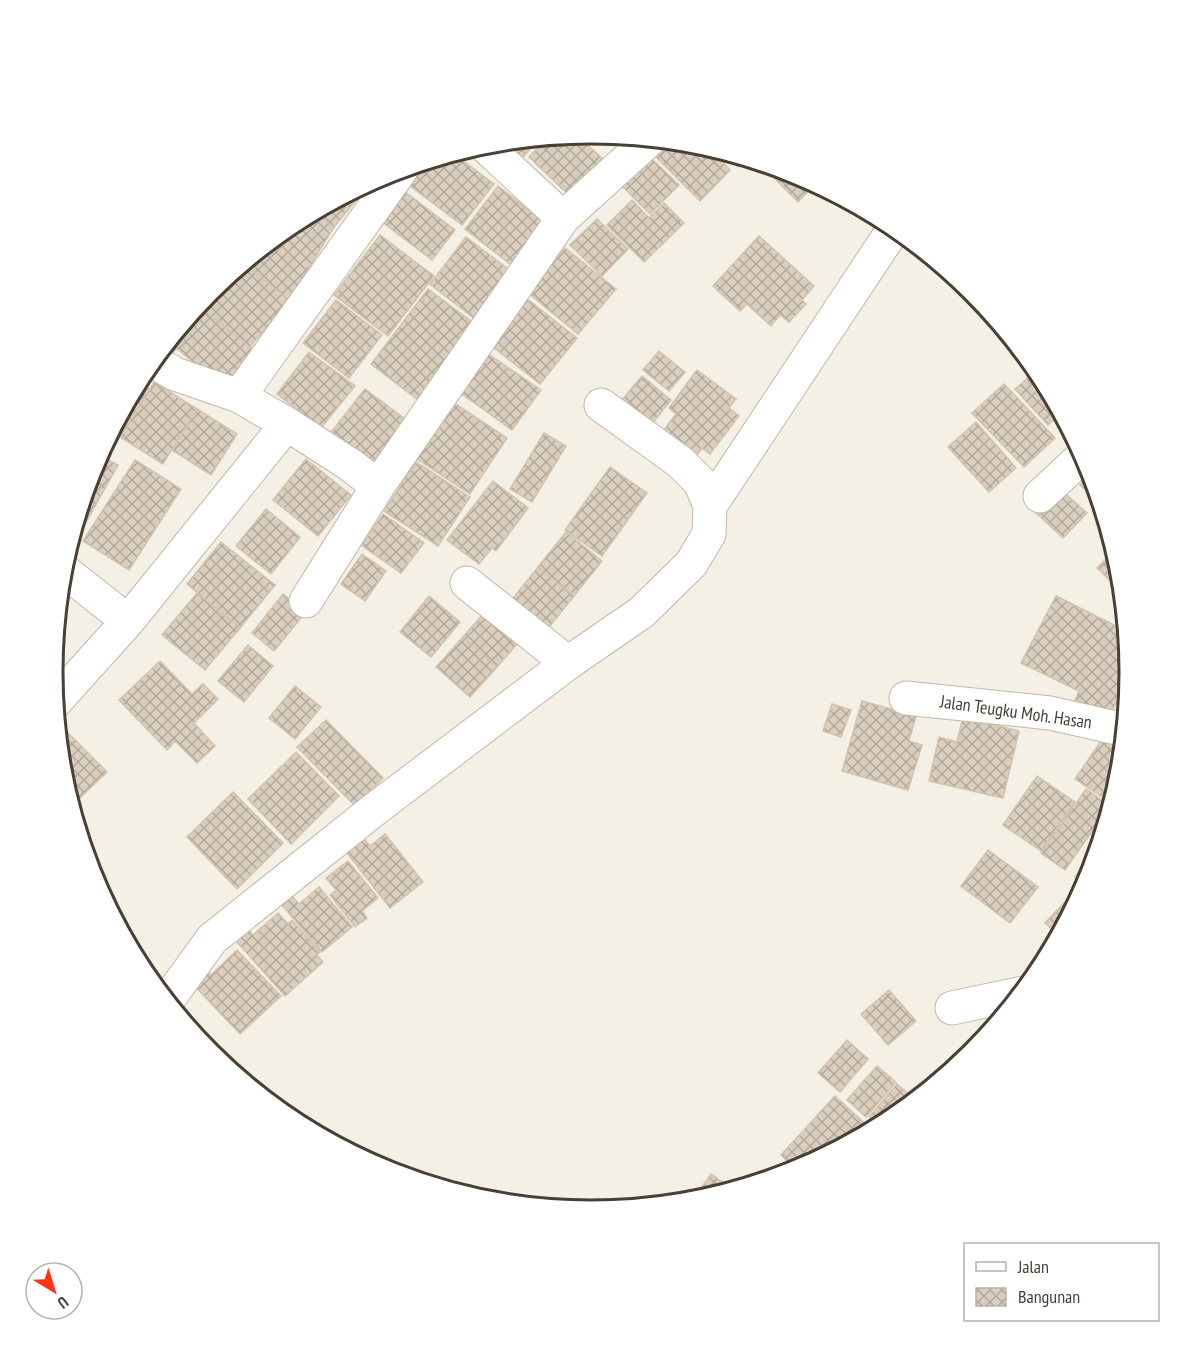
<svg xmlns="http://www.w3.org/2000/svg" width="1183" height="1345" font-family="'PT Sans Narrow',sans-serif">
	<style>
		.building { fill: url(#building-cross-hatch); stroke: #d2c3ae; stroke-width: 1.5 }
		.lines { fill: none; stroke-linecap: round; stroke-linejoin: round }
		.minor-casing { stroke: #c1b8a8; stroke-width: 35 }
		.minor { stroke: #fff; stroke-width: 33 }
		.labels { text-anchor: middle; stroke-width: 6; stroke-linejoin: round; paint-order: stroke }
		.street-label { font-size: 18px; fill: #484035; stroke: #fff }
		.rim { fill: none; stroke: #484035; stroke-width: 3 }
	</style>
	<defs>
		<pattern id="building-cross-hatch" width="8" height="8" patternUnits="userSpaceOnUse" patternTransform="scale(1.5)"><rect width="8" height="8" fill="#dacebe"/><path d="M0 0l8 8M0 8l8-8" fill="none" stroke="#b3a99b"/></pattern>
	</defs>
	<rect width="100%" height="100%" fill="#f4f0e6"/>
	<!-- building -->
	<path class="building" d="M600 134 618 136 611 144Z
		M577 135 607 163 573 199 529 157 547 138Z
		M540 139 515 165 492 143Z
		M666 141 697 144 708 147 730 170 700 201 653 154Z
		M723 152 746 159 738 167Z
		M454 154 494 184 462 225 409 185 426 162Z
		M650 157 679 185 650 214 621 185Z
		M758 162 798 175 815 184 798 202Z
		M366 185 368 186 334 227 315 212Z
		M498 186 548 225 515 268 465 229Z
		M404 191 455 230 432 260 381 221Z
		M632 200 649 218 664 203 684 223 644 262 607 225Z
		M315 212 334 227 289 300 245 264 249 260 292 224Z
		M597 219 628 249 602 276 570 245Z
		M380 235 434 276 388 336 334 295Z
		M759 236 814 286 802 300 806 304 789 322 780 315 771 326 747 304 740 311 713 286Z
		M466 237 512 272 476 320 430 284Z
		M565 248 616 289 578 334 528 293Z
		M249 260 227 287 222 282Z
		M245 264 289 300 250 347 206 312Z
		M222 282 227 287 206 312 199 305 211 291Z
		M428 289 479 327 422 403 371 364Z
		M526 298 577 338 540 384 489 344Z
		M336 300 382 335 349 378 303 343Z
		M199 305 206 312 163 365 155 358Z
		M206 312 260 355 229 392 176 348Z
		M484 351 541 390 512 430 462 394 470 382 465 378Z
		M659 351 685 372 669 391 643 370Z
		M309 352 355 386 321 428 277 394Z
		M697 370 736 399 729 408 739 416 710 454 702 448 691 463 658 438 676 414 669 408Z
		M1037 370 1061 413 1048 425 1015 389Z
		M642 376 671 400 651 425 621 401Z
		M154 382 197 409 163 464 120 437Z
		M138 383 150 390 120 437 112 432Z
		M1004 384 1055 438 1024 467 972 413Z
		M365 389 413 425 372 478 324 441Z
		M454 403 507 438 470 494 417 459Z
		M197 409 237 434 211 475 172 450Z
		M976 422 1016 468 989 492 948 447Z
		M544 433 566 446 532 502 510 489Z
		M99 455 118 465 80 533 74 530 94 466Z
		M306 459 351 495 318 536 273 500Z
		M135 460 181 489 129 570 83 541Z
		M416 462 470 497 438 546 384 511Z
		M610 467 647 493 602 556 565 530Z
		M1091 473 1101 504 1080 485Z
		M493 481 528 508 496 551 492 548 479 564 447 540Z
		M1057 486 1087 513 1063 538 1033 510Z
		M266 509 300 537 271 574 236 546Z
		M383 514 424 543 401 573 361 545Z
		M566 532 602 561 574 596 538 567Z
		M221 542 275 585 240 628 187 584Z
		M1115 550 1120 568 1123 593 1097 568Z
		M362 554 386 571 365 601 341 584Z
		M538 567 574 596 546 631 510 602Z
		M197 593 240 628 205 670 162 635Z
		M283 594 305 613 274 651 252 633Z
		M429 596 460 622 431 657 400 632Z
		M1056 596 1126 631 1130 675 1109 717 1075 700 1079 691 1021 663Z
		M490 606 524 636 497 667 463 637Z
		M463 637 497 667 470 697 436 667Z
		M248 645 273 666 244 702 218 681Z
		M160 661 192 694 203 684 218 699 194 723 215 746 197 763 175 741 167 750 119 700Z
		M295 686 321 707 295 739 269 718Z
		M862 701 916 716 909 741 922 745 908 790 842 771Z
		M832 704 851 710 841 737 823 731Z
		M963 717 1019 731 1003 798 929 781 939 737 957 742Z
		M326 720 383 778 355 806 297 747Z
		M57 722 107 772 79 799 65 784 63 777Z
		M1103 738 1123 751 1121 757 1122 758 1120 778 1114 797 1111 803 1075 779Z
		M296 752 339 796 291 844 248 799Z
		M1037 776 1075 802 1041 851 1003 825Z
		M1086 789 1110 806 1065 870 1041 853Z
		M233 792 283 843 237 889 187 837Z
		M385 834 423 882 390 908 343 848 361 835 370 846Z
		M1100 843 1089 879 1086 885 1075 877Z
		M988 850 1038 887 1010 923 961 886Z
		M348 861 378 898 362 911 367 918 355 927 330 895 336 890 326 878Z
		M1082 884 1085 887 1059 936 1045 923Z
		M319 887 352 927 322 952 276 898 286 889 299 904Z
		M278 913 288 924 292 920 320 952 317 955 323 962 285 996 228 932 240 921 253 935Z
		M237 950 281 996 240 1034 188 979 202 965 211 975Z
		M889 990 916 1021 888 1045 861 1014Z
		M847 1040 868 1059 840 1092 818 1073Z
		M877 1066 896 1082 866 1117 847 1100Z
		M897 1084 916 1100 891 1121 879 1127 869 1117Z
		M835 1096 872 1130 797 1171 779 1176 778 1175 789 1163 781 1155Z
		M711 1174 730 1187 727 1192 691 1202Z"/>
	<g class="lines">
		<defs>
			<path id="minor" d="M484 145 563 218
				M153 361 175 374 239 396 287 424 349 464 378 486 563 218 650 139
				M239 396 401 170
				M1040 496 1084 455
				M710 506 895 227
				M63 570 128 621
				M467 583 568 663
				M306 601 378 486
				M906 698 1050 713 1125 730
				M55 702 128 621 287 424
				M167 1001 212 939 375 809 568 663 642 612 691 564 709 534 710 506 700 482 680 462 601 405
				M952 1008 1023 993"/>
		</defs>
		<!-- minor casing -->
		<use href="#minor" class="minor-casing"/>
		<!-- minor -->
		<use href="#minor" class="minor"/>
	</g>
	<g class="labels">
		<!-- street labels -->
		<g class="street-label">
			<text transform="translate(1016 712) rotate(8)" y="6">Jalan Teugku Moh. Hasan</text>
		</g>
	</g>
	<!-- crop -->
	<path d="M0 0H1183V1345H0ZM63 672a528 528 0 1 1 1056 0a528 528 0 1 1-1056 0Z" fill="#fff" fill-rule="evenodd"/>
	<path class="rim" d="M63 672a528 528 0 1 1 1056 0a528 528 0 1 1-1056 0Z"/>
	<!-- legend -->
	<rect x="964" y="1243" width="195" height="78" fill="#ffffff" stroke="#b6b3ae" stroke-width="1.5"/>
	<rect x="976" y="1262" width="30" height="9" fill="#ffffff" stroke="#b6b3ae" stroke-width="1.5"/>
	<text x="1018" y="1273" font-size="18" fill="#484035">Jalan</text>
	<rect x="976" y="1288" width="30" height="18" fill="url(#building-cross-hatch)" stroke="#b6b3ae" stroke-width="1.5"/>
	<text x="1018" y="1303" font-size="18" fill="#484035">Bangunan</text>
	<!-- north arrow -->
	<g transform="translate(54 1291) rotate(142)"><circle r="28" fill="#ffffff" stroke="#b6b3ae" stroke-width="1.5"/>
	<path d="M0-4.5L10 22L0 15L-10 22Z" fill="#ff3213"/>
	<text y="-9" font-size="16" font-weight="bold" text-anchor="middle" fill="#484035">U</text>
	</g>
</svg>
